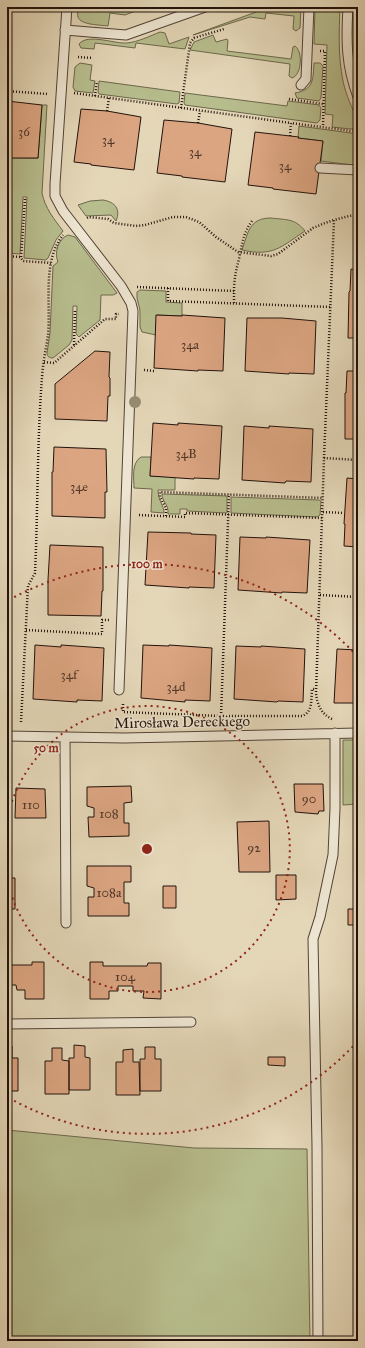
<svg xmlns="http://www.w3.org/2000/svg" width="365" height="1348" font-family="'IM FELL Great Primer',serif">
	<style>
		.green { fill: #b7bd8d; stroke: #6c684c }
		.building { fill: #dba581; stroke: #22120c }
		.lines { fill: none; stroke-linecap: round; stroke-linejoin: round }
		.service-casing { stroke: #524337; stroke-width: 11 }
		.path { stroke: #22120c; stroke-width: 2.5; stroke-dasharray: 1 2; stroke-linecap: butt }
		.service { stroke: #ede5d1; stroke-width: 9 }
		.tree { fill: #968c72 }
		.ring { fill: none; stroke: #8f2418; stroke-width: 2; stroke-dasharray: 2 4 }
		.labels { text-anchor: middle; stroke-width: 3; stroke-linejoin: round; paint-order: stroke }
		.number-label { font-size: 13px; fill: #503729 }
		.street-label { font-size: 15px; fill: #22120c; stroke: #ede5d1 }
		.centre { fill: #8f2418; stroke: #ede5d1; stroke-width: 2 }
		.ring-label { font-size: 12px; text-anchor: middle; font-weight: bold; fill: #8f2418; stroke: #ede5d1; stroke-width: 3; stroke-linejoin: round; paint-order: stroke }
	</style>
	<rect width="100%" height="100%" fill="#e4d7b8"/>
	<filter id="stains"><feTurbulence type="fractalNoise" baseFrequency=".005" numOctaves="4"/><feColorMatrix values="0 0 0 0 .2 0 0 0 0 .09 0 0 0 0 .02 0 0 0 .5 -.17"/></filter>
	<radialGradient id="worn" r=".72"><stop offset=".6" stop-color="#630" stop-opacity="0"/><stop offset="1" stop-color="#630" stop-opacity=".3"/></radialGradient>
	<!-- green -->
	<path class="green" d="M78 7H146L125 15 110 13 108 26C101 25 80 25 78 17 77 14 78 10 78 7Z
		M270 7H301L300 28 296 31 293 29 294 16 266 13 265 19 250 17 193 35Z
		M315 7H340C339 32 338 56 343 81 346 95 352 108 358 121L354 128 351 129 332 127 333 115 325 114 327 45 314 44Z
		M160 32 165 33 169 44 189 37 185 49 136 43 135 48 95 43 94 49 81 48 79 44C88 33 114 44 127 43 138 42 150 36 160 32Z
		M213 35 216 42 227 39 228 41 227 51 291 59 293 47 295 46C303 51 302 75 292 78L289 76 290 64 190 50 194 42Z
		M80 63 92 65 90 80 95 81 93 93 75 91 73 87 75 67Z
		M314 63H320L323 66 321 98 319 101 297 98 295 93C314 90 313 79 314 63Z
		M99 81 180 92 179 103 177 104 99 94 98 92Z
		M185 93 287 106 288 101 319 105 321 108 320 120 317 123 185 105 184 103Z
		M42 105H47L42 193C45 208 54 219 63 231L56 240 48 258 46 260 24 258 27 197H23L20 254 7 253V158H38Z
		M299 126 358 134V163L352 165 321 161 323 141 298 138Z
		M103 200C115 202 121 209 116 221L111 215 86 216 78 205 90 201Z
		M271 218C286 220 295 218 305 231 281 247 273 257 242 250 248 233 249 218 271 218Z
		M68 235 75 237 117 293 113 295H101L100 320 79 337 76 334 77 306H73L72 340 69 345 53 358C50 358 47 357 47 353L50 333 53 266 58 262C54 253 58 239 68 235Z
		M140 290 166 291V302L182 303V316L157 315 156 335 142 332 140 327V310L137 298V292Z
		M141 457H151L150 476 175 477V490H158C158 501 164 505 164 513L151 512 152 489 134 488C134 479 131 463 141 457Z
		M162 494 227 496V513L187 511V509H180V514H168C169 504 162 502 162 494Z
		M231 497 319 500 321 501 320 515 317 517 231 513Z
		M343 740H358V804L343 805Z
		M7 1130 194 1148 307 1149 310 1341H7Z"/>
	<!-- building -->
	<path class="building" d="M7 101 42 105 38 158H7Z
		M81 109 107 111 141 117 134 170 91 165V164L74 162Z
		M164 120 198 123 232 129 225 182 182 177V176L157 173Z
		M255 132 299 137 298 138 323 141 316 194 273 189V188L248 185Z
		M351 269 358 270V338H348L349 292 350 291Z
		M156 315 182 316V315L225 318 223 371 198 370V371L154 368Z
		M247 318H282L316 321 314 374 289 373V374L245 371Z
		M95 351 110 352 109 377 110 378V396H108L107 421 55 419V384Z
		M347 371H358V439H345V393H346Z
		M153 423 178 425V423L222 426 219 479 194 478V479L150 476Z
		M244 426 269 428V426L313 429 311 482 286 481 285 483 242 480Z
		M54 447 106 449 107 492H105V518L52 516V472H53Z
		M347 478 358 479V547L344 546 345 524H344Z
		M7 484H11L9 510H7Z
		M148 532 191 533V534L216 535 214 588 189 587V588L145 585Z
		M240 537 266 538V537L310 540 307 593 282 592V593L238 590Z
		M50 545 103 547V591H102L101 616 48 615V580Z
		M35 645 61 647V645L104 648 102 701 77 700V702L33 699Z
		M143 645 169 646V645L212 648 210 701 185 700V702L141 698Z
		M236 646 261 647V646L305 649 303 702 278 701 277 702 234 699Z
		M337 649 358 650V705L357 703H334Z
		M294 784H323L324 811H319L318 814 295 812Z
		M131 786 132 802 124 803V823H129V836L89 837 88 817H94V808L87 806V787Z
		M16 788 45 789 46 818H15Z
		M269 821 270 872H239L237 822Z
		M87 866H131V882H124V903H129V916H88V897H94V888L87 886Z
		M276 875H296V899L276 900Z
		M7 878H15V909H7Z
		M163 886H176V908H163Z
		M348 909H358V925H348Z
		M32 962H44V999H25V990H17L16 985H7V965H32Z
		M90 962H103V966H147L148 963H161V999L143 998 144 991H133V986H118V991H109V999H90Z
		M74 1045 85 1046V1057L90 1058V1090H69V1058H74Z
		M7 1046H12V1058H18V1091H7Z
		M145 1047H155V1059H161V1091H140V1059H145Z
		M52 1048H62V1060L69 1061V1094H45V1061H52Z
		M133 1049V1062H139L140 1095H116V1062H123V1050Z
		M268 1057H285V1066L268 1065Z"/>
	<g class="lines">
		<defs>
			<path id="service" d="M67 7 55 184V196L63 211 121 286 131 303 133 311 119 690
				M348 7C346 41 346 65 358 97
				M65 30 126 35 205 7
				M301 85 306 79 309 7
				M320 168 358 170
				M7 736 124 738 358 733
				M65 738 66 923
				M7 1024 191 1022
				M318 1341 317 1146 313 939 320 917 333 855 335 808V733"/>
		</defs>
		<!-- service casing -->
		<use href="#service" class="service-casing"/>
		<!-- path -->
		<path class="path" d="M320 51H325L323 127
			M78 57 93 58
			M7 91 48 94
			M74 93 291 123
			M95 96 97 81
			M289 99 323 104
			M181 108 190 43 194 38 224 29
			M107 111 109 98
			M198 123 200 111
			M290 136 291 123 351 131 358 130
			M25 199 21 258 23 261 51 263
			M87 218 89 217 108 219 114 223 136 226 145 225 173 217H186L199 222 216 237 238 252 271 256 278 254 313 228 325 223 334 220
			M7 256 21 257
			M137 287 234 291V303
			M168 288V301L331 307
			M234 291C234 280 236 270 239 259 242 245 243 233 252 221
			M74 345 75 309
			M44 362 54 363 105 319H116V314H119
			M144 370 154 371
			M324 458 334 220 349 216 358 215
			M323 512 344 513
			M139 515 185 517V513L322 518
			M166 516V508L160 497V492L323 498
			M320 595 358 597
			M26 630 102 634V620H109
			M123 704V712L221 716H302C313 712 311 700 312 689H316
			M221 716 229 494
			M332 719C321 714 317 704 316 693L324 458 358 460
			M21 722 28 586 35 573C38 508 37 442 42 377 43 362 46 349 48 335 51 303 42 261 63 235"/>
		<!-- service -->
		<use href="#service" class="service"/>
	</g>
	<!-- trees -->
	<circle class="tree" cx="135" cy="402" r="6"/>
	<!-- distance rings -->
	<g class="ring">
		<path d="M7 819A143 143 0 1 1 7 879"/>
		<path d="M357 1042A285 285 0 0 1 9 1098M9 600A285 285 0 0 1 357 656"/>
	</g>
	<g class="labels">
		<!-- number labels -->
		<g class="number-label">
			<text x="24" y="136">36</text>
			<text x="108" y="144">34</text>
			<text x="195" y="156">34</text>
			<text x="285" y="170">34</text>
			<text x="190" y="349">34a</text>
			<text x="186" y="458">34B</text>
			<text x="79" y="491">34e</text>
			<text x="69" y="679">34f</text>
			<text x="176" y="691">34d</text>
			<text x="309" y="803">90</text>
			<text x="31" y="809">110</text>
			<text x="109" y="818">108</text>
			<text x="254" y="852">92</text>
			<text x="109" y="897">108a</text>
			<text x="125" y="981">104</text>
		</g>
		<!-- street labels -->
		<g class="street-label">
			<text transform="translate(182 722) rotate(-1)" y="5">Mirosława Dereckiego</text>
		</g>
	</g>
	<circle cx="147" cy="849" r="6" class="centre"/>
	<g class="ring-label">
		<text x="147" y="568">100 m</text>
		<text x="46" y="752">50 m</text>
	</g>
	<!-- margin -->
	<rect width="365" height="1348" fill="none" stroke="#e4d7b8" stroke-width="24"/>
	<rect x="8" y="8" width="349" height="1332" fill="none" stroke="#22120c" stroke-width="2"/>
	<rect x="12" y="12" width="341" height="1324" fill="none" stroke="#22120c"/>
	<rect width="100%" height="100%" filter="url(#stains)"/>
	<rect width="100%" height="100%" fill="url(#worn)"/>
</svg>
